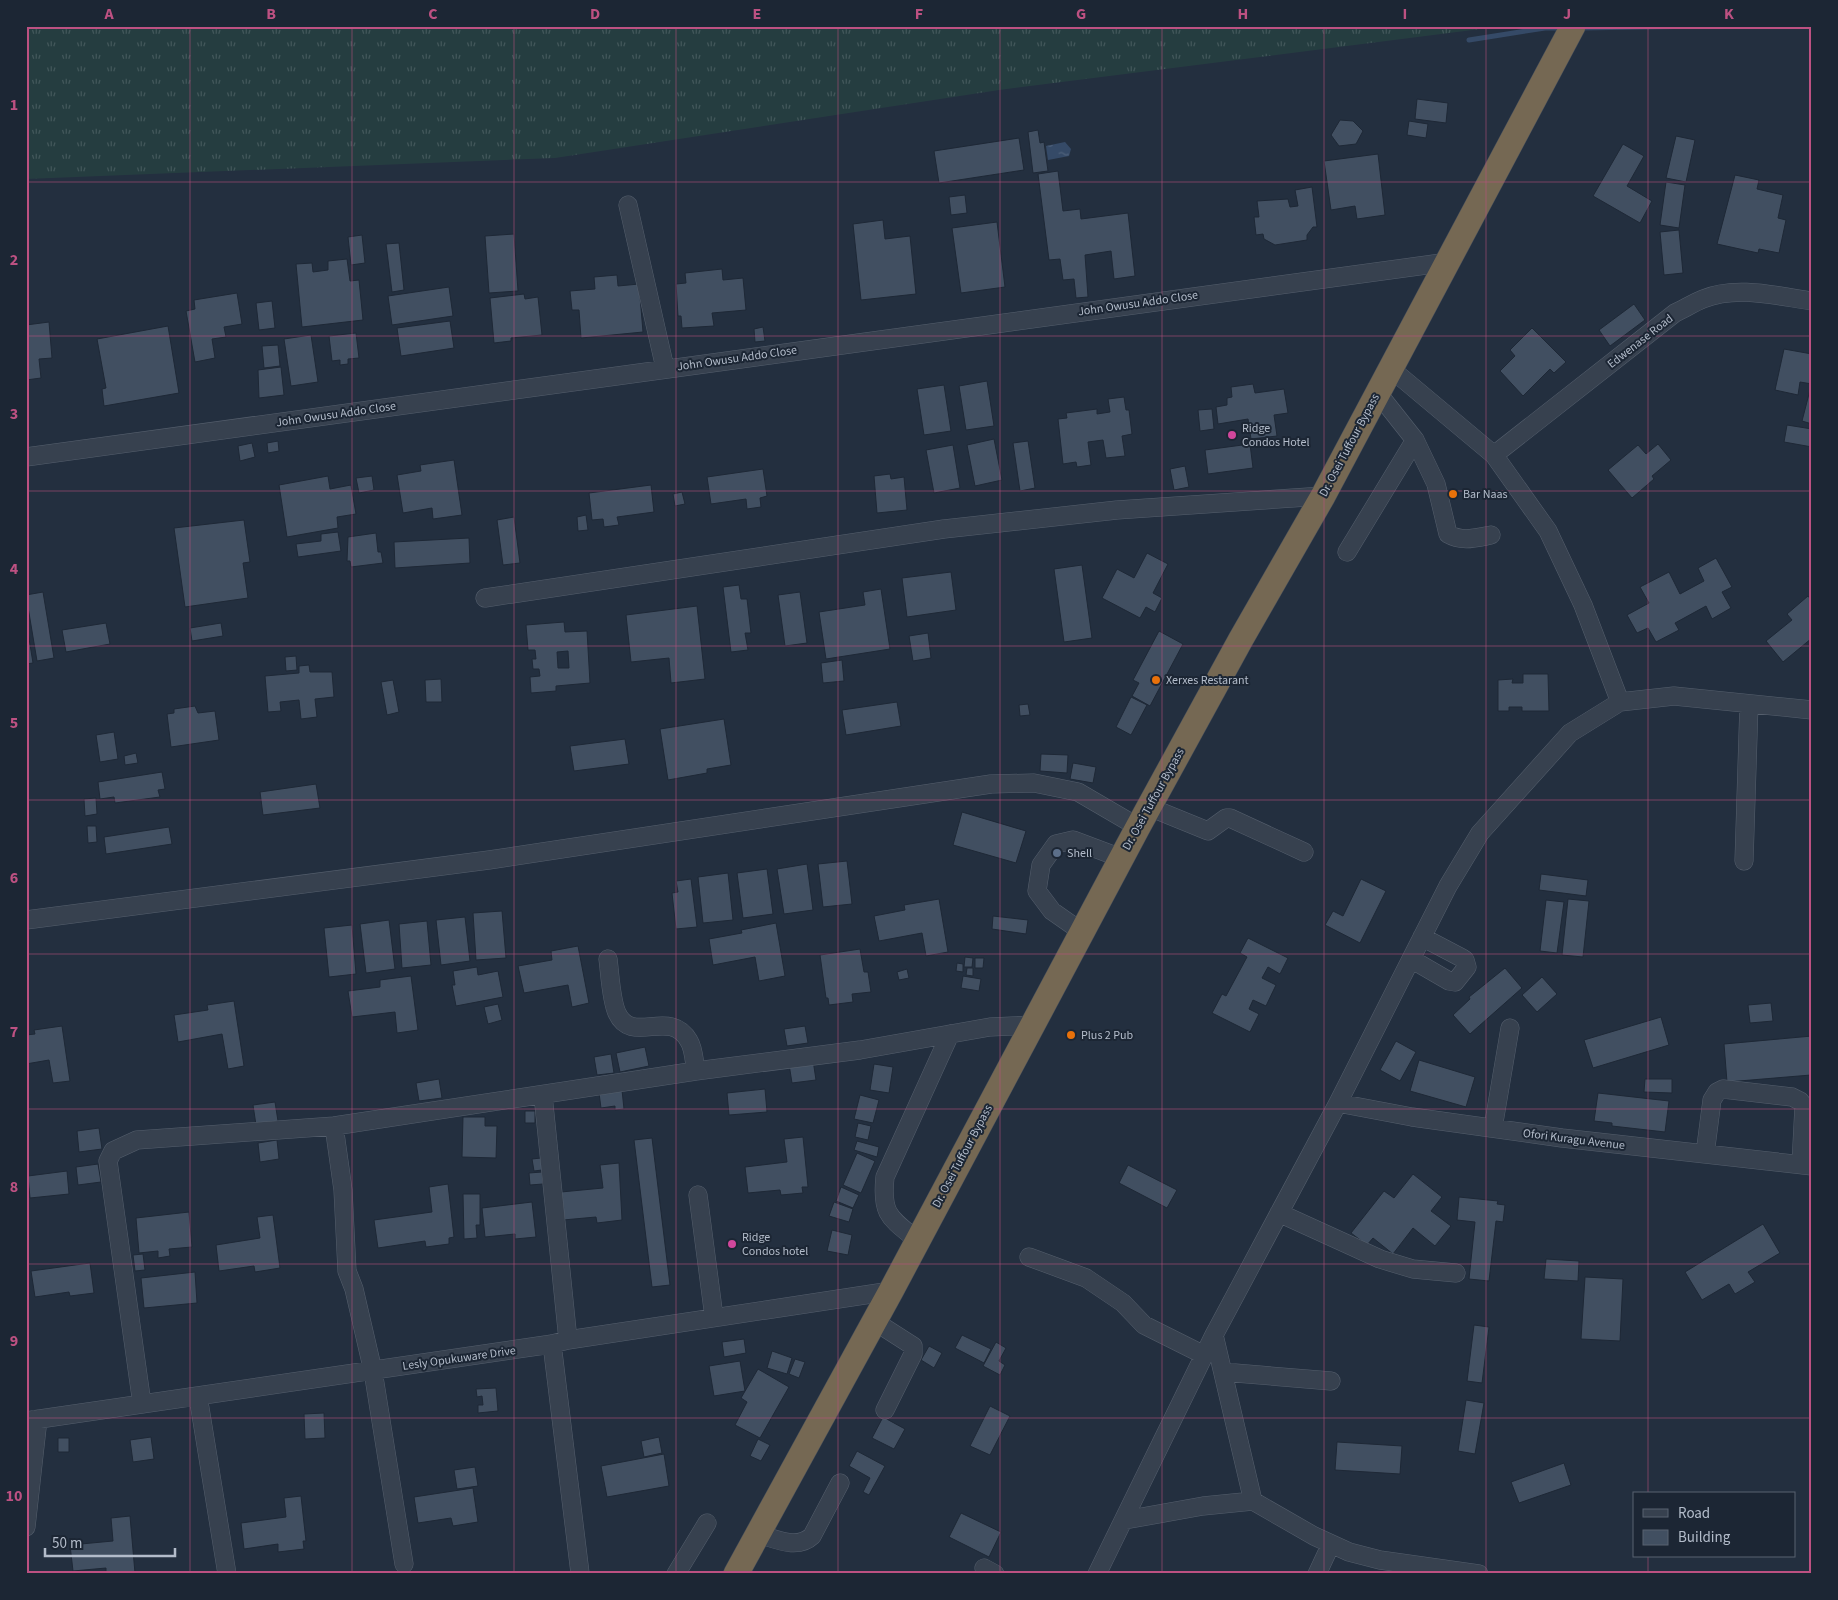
<svg xmlns="http://www.w3.org/2000/svg" width="1838" height="1600" font-family="'Source Sans 3',sans-serif">
	<style>
		.grass { fill: url(#grass-tufts) }
		.water { fill: url(#water-ripples) }
		.lines { fill: none; stroke-linecap: round; stroke-linejoin: round }
		.stream { stroke: #354a67; stroke-width: 5 }
		.building { fill: #414f61; stroke: #1e2836; fill-rule: evenodd }
		.minor-casing { stroke: #555f6d; stroke-width: 19 }
		.highway-casing { stroke: #424c5a; stroke-width: 26 }
		.minor { stroke: #37414f; stroke-width: 18 }
		.highway { stroke: #756853; stroke-width: 25 }
		.grid { fill: none; stroke: #bd5182; stroke-width: 1; stroke-opacity: 0.55 }
		.hotel-dot { fill: #d1479c; stroke: #1c2634; stroke-width: 2 }
		.food-dot { fill: #e8710a; stroke: #1c2634; stroke-width: 2 }
		.service-dot { fill: #5c6f8a; stroke: #1c2634; stroke-width: 2 }
		.labels { text-anchor: middle; stroke-width: 4; stroke-linejoin: round; paint-order: stroke }
		.street-label { font-size: 12px; fill: #b3bcca; stroke: #1c2634 }
		.poi-label { font-size: 12px; fill: #b3bcca; stroke: #1c2634; text-anchor: start }
		.neatline { fill: none; stroke: #bd5182; stroke-width: 2 }
		.grid-label { font-size: 16px; text-anchor: middle; font-weight: bold; fill: #bd5182 }
	</style>
	<defs>
		<pattern id="grass-tufts" width="24" height="20" patternUnits="userSpaceOnUse" patternTransform="scale(1.25)"><rect width="24" height="20" fill="#253d40"/><path d="M3 7l-1-3M5 7V3M7 7l1-3M15 17l-1-3M17 17v-4M19 17l1-3" fill="none" stroke="#42575a"/></pattern>
		<pattern id="water-ripples" width="26" height="14" patternUnits="userSpaceOnUse" patternTransform="scale(1.25)"><rect width="26" height="14" fill="#354a67"/><path d="M2 4q2-2 4 0t4 0M15 11q2-2 4 0t4 0" fill="none" stroke="#50627b"/></pattern>
	</defs>
	<rect width="100%" height="100%" fill="#232f3f"/>
	<!-- grass -->
	<path class="grass" d="M26 26H1504L999 90 555 158 26 179Z"/>
	<!-- water -->
	<path class="water" d="M1065 142 1071 149 1069 156 1048 160 1046 146Z"/>
	<g class="lines">
		<!-- stream -->
		<path class="stream" d="M1579 28 1707 26
			M1469 40 1545 28H1563"/>
	</g>
	<!-- building -->
	<path class="building" d="M1417 99 1448 103 1446 123 1415 119Z
		M1340 120 1353 121 1363 131 1356 144 1339 146 1331 135Z
		M1409 121 1428 124 1426 138 1407 135Z
		M1038 130 1040 143 1044 142 1048 171 1033 173 1028 132Z
		M1676 136 1695 140 1686 182 1666 178Z
		M1019 138 1024 170 939 183 934 151Z
		M1623 144 1644 156 1627 186 1652 201 1640 223 1593 196Z
		M1378 154 1385 215 1357 219 1355 206 1331 210 1324 161Z
		M1058 171 1063 211 1080 209 1081 219 1128 213 1135 276 1114 279 1111 251 1085 255 1088 297 1076 298 1074 279 1063 280 1060 259 1049 260 1038 174Z
		M1735 175 1759 180 1757 189 1783 195 1778 218 1786 220 1779 253 1759 249 1758 253 1717 244Z
		M1666 182 1685 185 1679 228 1660 225Z
		M1312 187 1317 227H1313L1307 235V240L1275 245 1264 239 1263 234 1256 235 1254 217H1259L1257 201 1288 199 1290 207 1298 206 1295 190Z
		M965 195 967 213 951 215 949 197Z
		M883 220 885 239 910 236 916 294 861 300 853 224Z
		M997 222 1005 287 961 293 952 228Z
		M1679 230 1683 273 1664 275 1660 232Z
		M514 234 518 291 489 293 485 236Z
		M362 235 365 263 351 265 348 237Z
		M399 243 404 290 392 292 386 244Z
		M347 259 350 281 359 280 363 320 302 327 296 264 312 263 313 272 328 270V261Z
		M722 269 723 280 743 278 746 310 712 313 714 326 682 328 681 316H678L676 284 686 283 685 273Z
		M617 275 618 286 639 284 643 332 581 338 579 310H572L570 291 595 289 594 277Z
		M449 287 453 316 392 325 388 296Z
		M237 293 242 324 224 327 226 337 212 339 215 358 195 362 186 311 195 309 194 300Z
		M524 294 525 299 538 297 542 335 511 338V341L494 343 490 298Z
		M272 301 275 328 259 330 256 303Z
		M1634 304 1645 320 1610 346 1599 330Z
		M450 321 454 348 401 356 397 328Z
		M49 322 52 358 39 359 41 378 26 380V325Z
		M168 326 179 393 104 406 102 389 106 388 97 339Z
		M763 327 765 341 755 342 754 329Z
		M1532 328 1566 362 1554 373 1550 369 1523 396 1500 371 1515 356 1510 350Z
		M356 333 359 358 348 359V364L340 365V360L332 361 329 336Z
		M311 335 318 382 291 386 284 339Z
		M278 345 280 366 264 368 262 346Z
		M1784 349 1812 354V384L1800 382 1798 395 1775 390Z
		M281 367 284 395 259 398 258 370Z
		M987 381 994 426 966 430 959 386Z
		M1253 384 1255 393 1284 389 1288 413 1274 415 1277 436 1251 439 1248 419 1218 424 1216 407 1227 405V398L1232 397 1231 387Z
		M944 385 951 431 924 435 917 389Z
		M1810 390 1812 391V424L1802 421Z
		M1124 397 1126 410H1129L1132 434 1122 436 1125 456 1106 458 1103 440 1088 442 1091 465 1077 467 1076 462 1063 464 1058 419 1067 418 1066 413 1097 409V414L1110 412 1108 399Z
		M1212 409 1214 429 1200 431 1198 410Z
		M1787 425 1812 429V447L1784 442Z
		M994 439 1002 480 975 486 967 445Z
		M278 441 279 451 268 453 267 443Z
		M1028 441 1035 488 1020 491 1013 443Z
		M252 443 255 457 240 461 238 446Z
		M1250 444 1253 468 1208 474 1205 450Z
		M1658 444 1671 460 1652 476 1654 479 1632 498 1608 470 1638 445 1646 454Z
		M953 445 960 488 934 493 926 450Z
		M454 460 462 515 433 519 432 508 403 513 397 475 421 471 420 465Z
		M1185 466 1189 487 1174 490 1170 469Z
		M763 469 767 496 760 498 761 507 747 509 746 499 711 504 707 477Z
		M890 474 891 479 904 477 907 510 877 513 874 476Z
		M328 476 330 489 351 485 356 514 337 517 338 528 287 537 279 485Z
		M372 476 374 490 359 493 356 478Z
		M651 485 654 512 617 517 619 525 604 527 603 519 592 520 589 493Z
		M682 492 685 504 675 506 673 494Z
		M586 515 588 530 578 531 577 517Z
		M514 517 520 563 503 565 497 520Z
		M244 520 250 562 243 563 248 598 185 607 174 528Z
		M338 532 341 551 298 557 296 544 321 541V534Z
		M376 533 378 552H381L383 563 351 567 350 561H347L348 537Z
		M469 538 470 563 395 568 394 542Z
		M1147 553 1168 564 1153 593 1162 598 1155 612 1146 607 1140 618 1102 598 1117 569 1134 578Z
		M1716 558 1732 587 1722 592 1731 608 1712 619 1706 606 1675 623 1679 630 1656 642 1648 628 1637 633 1627 615 1649 603 1640 587 1669 572 1680 594 1704 581 1698 568Z
		M1082 565 1092 638 1064 642 1054 569Z
		M951 572 956 610 907 617 902 578Z
		M739 585 741 599H747L751 633H745L748 650 731 652 723 587Z
		M881 589 890 649 826 659 819 612 865 605 863 592Z
		M43 592 54 658 37 661 26 595Z
		M800 592 807 643 785 646 778 595Z
		M1808 596 1812 601V638L1783 662 1766 641 1792 620 1787 614Z
		M697 606 705 679 671 683 669 658 631 662 626 615Z
		M26 620 33 663 26 664Z
		M564 622 565 632 587 631 590 683 556 686V691L531 693 530 677 540 676 539 669H533L532 659H536L535 650H528L526 625ZM568 651 569 668H558L557 652Z
		M106 623 110 644 66 652 62 630Z
		M221 623 223 636 192 641 190 628Z
		M1159 631 1183 644 1150 706 1132 696 1139 683 1133 680Z
		M928 633 931 658 913 661 909 636Z
		M296 656 297 670 286 671 285 657Z
		M842 660 844 681 823 683 821 663Z
		M309 665 310 672H332L334 697 315 699 317 717 301 719 299 700 280 702 281 711 268 712 265 676 299 673V666Z
		M1523 674H1548L1549 711H1522V707H1509V711H1498V680L1513 679 1512 683H1523Z
		M441 679 442 702H426L425 680Z
		M393 680 399 712 387 715 381 682Z
		M1131 697 1147 705 1131 735 1116 727Z
		M897 702 901 726 846 735 842 710Z
		M1028 704 1030 715 1020 716 1019 705Z
		M195 706 198 713 215 711 219 740 171 747 167 714 174 713V709Z
		M724 719 731 765 707 769V773L668 780 660 729Z
		M114 732 118 759 100 762 96 735Z
		M625 739 629 764 574 771 570 746Z
		M136 753 138 763 125 765 124 756Z
		M1041 754 1068 755 1067 773 1040 771Z
		M1073 763 1096 767 1093 783 1070 779Z
		M162 772 165 789 158 790 160 797 115 803 114 797 100 799 98 782Z
		M316 784 320 808 263 815 260 792Z
		M96 798 97 814 85 816 84 799Z
		M962 812 1026 831 1016 863 953 845Z
		M87 826H96L97 842 88 843Z
		M169 827 172 844 106 854 104 837Z
		M847 861 852 904 823 907 818 864Z
		M807 864 813 910 784 914 777 869Z
		M767 869 773 914 743 918 737 873Z
		M728 873 733 920 703 923 698 877Z
		M1541 874 1588 880 1586 896 1539 890Z
		M691 879 697 927 676 929 672 893 678 892 676 881Z
		M1361 879 1386 891 1360 943 1325 925 1333 911 1343 916Z
		M939 899 948 952 926 956 922 933 879 941 874 916 905 910 904 905Z
		M1568 899 1589 901 1583 957 1562 955Z
		M1546 900 1564 902 1557 953 1540 951Z
		M502 911 506 958 476 960 473 913Z
		M993 916 1028 920 1026 934 992 929Z
		M465 917 470 961 441 965 436 920Z
		M389 920 395 969 366 973 360 924Z
		M427 921 431 965 402 968 399 924Z
		M776 923 785 976 759 981 755 957 713 965 709 939 742 933 741 930Z
		M352 925 356 974 329 977 324 928Z
		M1248 938 1288 958 1280 974 1268 967 1262 978 1276 985 1266 1006 1253 1000 1249 1009 1259 1014 1250 1032 1212 1013 1222 994 1226 996 1247 957 1240 953Z
		M578 946 589 1003 572 1007 568 985 524 993 518 966 552 960 551 951Z
		M860 949 864 972H868L871 992 852 994 853 1002 829 1005 828 998H826L820 955Z
		M965 957 973 958 972 967H964Z
		M975 958H984L983 968H975Z
		M957 963 963 964V972L956 971Z
		M477 967 478 975 498 971 503 997 456 1006 452 985H455L453 971Z
		M967 968H973V976L966 975Z
		M1505 968 1522 988 1470 1034 1453 1015 1470 999 1469 997Z
		M907 969 909 978 899 980 897 972Z
		M411 976 418 1030 397 1033 395 1012 352 1017 348 991 380 987V980Z
		M963 976 981 979 979 991 961 988Z
		M1542 977 1557 994 1537 1012 1522 995Z
		M234 1001 244 1066 228 1069 222 1034 178 1042 174 1015 208 1010 207 1005Z
		M1771 1003 1773 1021 1750 1023 1748 1005Z
		M498 1004 502 1020 488 1024 484 1007Z
		M1661 1017 1669 1045 1593 1068 1584 1040Z
		M62 1026 70 1081 53 1083 49 1060 26 1064V1035L35 1034 34 1030Z
		M805 1026 808 1043 787 1046 784 1029Z
		M1812 1036 1811 1075 1727 1082 1724 1044Z
		M1396 1041 1416 1052 1400 1081 1380 1070Z
		M645 1047 649 1066 620 1072 616 1053Z
		M611 1054 614 1073 597 1075 594 1057Z
		M813 1060 816 1080 792 1083 789 1064Z
		M1419 1060 1475 1077 1466 1107 1410 1091Z
		M874 1064 893 1067 889 1093 870 1090Z
		M439 1079 442 1098 419 1101 416 1083Z
		M1645 1079H1672V1093L1644 1092Z
		M765 1089 767 1112 729 1115 727 1093Z
		M622 1090 624 1109 615 1110V1106L601 1108 599 1093Z
		M1598 1093 1669 1101 1665 1132 1612 1126V1123L1594 1121Z
		M860 1095 879 1100 873 1123 854 1119Z
		M275 1102 278 1121 256 1125 253 1105Z
		M525 1111H535V1123H525Z
		M463 1117H485V1126H497L496 1158 462 1157Z
		M858 1123 871 1126 868 1140 855 1137Z
		M99 1128 102 1149 79 1152 77 1131Z
		M803 1137 808 1187H802L803 1193 781 1195 780 1190 748 1193 745 1167 787 1162 784 1139Z
		M652 1138 670 1285 652 1287 634 1140Z
		M277 1140 279 1159 260 1162 258 1143Z
		M857 1141 879 1147 877 1157 854 1150Z
		M857 1153 875 1161 861 1193 843 1185Z
		M541 1158 542 1170 534 1171 532 1159Z
		M619 1163 622 1220 597 1223 596 1217 563 1220 561 1192 603 1188 600 1165Z
		M98 1164 101 1182 78 1185 76 1167Z
		M1128 1165 1177 1190 1167 1208 1119 1183Z
		M67 1171 69 1194 30 1198 28 1176Z
		M542 1172 543 1184 530 1185 529 1173Z
		M1413 1174 1442 1197 1431 1211 1451 1226 1435 1246 1413 1228 1393 1254 1373 1238 1367 1245 1351 1233 1384 1191 1394 1198Z
		M448 1184 454 1237 449 1238V1244L426 1247 425 1241 378 1248 374 1220 432 1212 429 1187Z
		M841 1187 859 1195 853 1208 836 1201Z
		M463 1194H480V1225H476L477 1238 464 1239Z
		M1459 1197 1498 1201 1497 1204 1505 1205 1503 1222 1496 1221 1489 1281 1469 1279 1475 1222 1457 1220Z
		M532 1202 536 1237 515 1239V1234L485 1237 482 1208Z
		M834 1202 853 1209 849 1222 829 1216Z
		M189 1212 192 1247 169 1249 170 1256 158 1258V1251L139 1253 136 1218Z
		M273 1215 280 1268 255 1272 254 1266 219 1271 216 1245 260 1238 257 1217Z
		M1763 1224 1780 1253 1748 1272 1755 1282 1735 1294 1729 1284 1702 1300 1685 1272Z
		M832 1230 852 1235 848 1255 827 1251Z
		M143 1254 145 1270 135 1271 133 1255Z
		M1546 1259 1579 1261 1578 1281 1544 1279Z
		M90 1263 94 1293 70 1296 69 1292 35 1297 31 1271Z
		M195 1272 197 1303 144 1308 141 1278Z
		M1585 1277 1623 1279 1620 1341 1581 1339Z
		M1474 1325 1489 1327 1482 1383 1467 1381Z
		M962 1335 991 1349 984 1363 955 1348Z
		M744 1339 746 1353 724 1357 722 1342Z
		M996 1342 1006 1348 999 1361 1005 1365 1000 1375 983 1366Z
		M929 1346 942 1353 934 1368 921 1360Z
		M772 1351 792 1358 787 1374 767 1368Z
		M795 1359 805 1362 799 1378 789 1374Z
		M740 1361 745 1391 714 1396 709 1366Z
		M758 1369 789 1387 760 1438 735 1425 747 1402 741 1398Z
		M496 1388 498 1411 478 1413V1405H483L482 1396 477 1397 476 1389Z
		M1466 1400 1484 1403 1475 1454 1458 1451Z
		M990 1406 1010 1416 990 1455 970 1446Z
		M324 1413 325 1438 305 1439 304 1414Z
		M883 1417 905 1429 894 1449 872 1438Z
		M151 1437 154 1459 133 1462 130 1440Z
		M659 1437 662 1453 644 1457 641 1441Z
		M58 1438H69V1452H58Z
		M758 1439 770 1445 761 1461 750 1456Z
		M1337 1442 1402 1446 1400 1474 1335 1470Z
		M857 1451 885 1466 869 1495 863 1492 870 1478 849 1466Z
		M664 1454 669 1486 607 1497 601 1466Z
		M1564 1463 1571 1485 1519 1503 1511 1482Z
		M475 1467 478 1486 457 1489 454 1470Z
		M473 1488 478 1522 453 1526 451 1518 418 1523 414 1497Z
		M301 1496 306 1541H303L304 1549 278 1552V1544L244 1549 241 1523 286 1517 284 1498Z
		M961 1513 1001 1532 989 1557 949 1537Z
		M130 1516 135 1573 106 1574V1568L73 1571 70 1545 113 1541 111 1518Z"/>
	<g class="lines">
		<defs>
			<path id="minor" d="M628 205 665 368
				M1390 368 1494 455 1548 531 1583 605 1620 702
				M1377 392 1415 440 1436 484 1448 534C1462 542 1475 538 1491 535
				M1494 455 1675 313C1684 309 1693 303 1703 299 1736 285 1777 296 1812 301
				M26 457 1448 262
				M1347 552 1415 440
				M485 598 944 529 1117 510 1323 496
				M1149 807 1208 831 1226 818H1230L1304 852
				M1744 861 1749 704
				M26 920 489 860 991 784 1034 783 1078 792 1138 827
				M1082 932 1052 911 1037 891 1041 865 1056 844 1073 840 1121 858
				M608 959C610 974 611 1000 617 1013 632 1046 670 1007 689 1041 694 1049 694 1062 696 1071
				M1411 959 1449 981 1455 982 1467 967 1465 960 1462 958 1422 937
				M543 1095 568 1340
				M1338 1103 1412 1117 1562 1138 1812 1166
				M334 1126 343 1190 347 1271 354 1289 373 1371 404 1564
				M1493 1128 1510 1028
				M1705 1154 1712 1100 1717 1092 1723 1089 1792 1097 1800 1101 1804 1106 1801 1164
				M698 1195 714 1317
				M1279 1213 1380 1259 1413 1269 1456 1273
				M917 1240C890 1218 881 1215 885 1177L950 1034
				M1029 1257 1086 1278 1123 1303 1144 1325 1204 1355
				M874 1321 913 1346V1354L885 1410
				M1214 1335 1253 1501
				M552 1344 580 1573
				M1223 1372 1331 1381
				M198 1396 227 1574
				M142 1404 108 1161 113 1151 137 1140 334 1126 696 1071 860 1050 990 1027 1032 1025
				M26 1421 552 1344 568 1340 891 1291
				M1125 1520 1203 1506 1253 1501 1314 1536 1349 1552 1380 1560 1479 1574
				M26 1527 38 1419
				M758 1534C776 1539 797 1550 812 1536L840 1483
				M984 1568 995 1574
				M676 1574 707 1523
				M1097 1574 1214 1335 1338 1103 1448 886 1480 833 1570 733 1620 702 1674 696 1812 710
				M1317 1574 1331 1544"/>
			<path id="highway" d="M736 1574 891 1291 1138 827 1241 639 1323 496 1573 26"/>
		</defs>
		<!-- minor casing -->
		<use href="#minor" class="minor-casing"/>
		<!-- highway casing -->
		<use href="#highway" class="highway-casing"/>
		<!-- minor -->
		<use href="#minor" class="minor"/>
		<!-- highway -->
		<use href="#highway" class="highway"/>
	</g>
	<!-- grid -->
	<path class="grid" d="M190 26V1574M352 26V1574M514 26V1574M676 26V1574M838 26V1574M1000 26V1574M1162 26V1574M1324 26V1574M1486 26V1574M1648 26V1494M26 182H1812M26 336H1812M26 491H1812M26 646H1812M26 800H1812M26 954H1812M26 1109H1812M26 1264H1812M26 1418H1812M1648 1556V1574"/>
	<!-- markers -->
	<g class="hotel-dot">
		<circle cx="1232" cy="435" r="5"/>
		<circle cx="732" cy="1244" r="5"/>
	</g>
	<g class="food-dot">
		<circle cx="1453" cy="494" r="5"/>
		<circle cx="1156" cy="680" r="5"/>
		<circle cx="1071" cy="1035" r="5"/>
	</g>
	<circle class="service-dot" cx="1057" cy="853" r="5"/>
	<g class="labels">
		<!-- street labels -->
		<g class="street-label">
			<text transform="translate(1138 303) rotate(-8)" y="4">John Owusu Addo Close</text>
			<text transform="translate(1640 341) rotate(-38)" y="4">Edwenase Road</text>
			<text transform="translate(737 358) rotate(-8)" y="4">John Owusu Addo Close</text>
			<text transform="translate(336 414) rotate(-8)" y="4">John Owusu Addo Close</text>
			<text transform="translate(1349 445) rotate(-62)" y="4">Dr. Osei Tuffour Bypass</text>
			<text transform="translate(1153 799) rotate(-61)" y="4">Dr. Osei Tuffour Bypass</text>
			<text transform="translate(1574 1139) rotate(7)" y="4">Ofori Kuragu Avenue</text>
			<text transform="translate(962 1156) rotate(-62)" y="4">Dr. Osei Tuffour Bypass</text>
			<text transform="translate(459 1358) rotate(-8)" y="4">Lesly Opukuware Drive</text>
		</g>
		<!-- poi labels -->
		<g class="poi-label">
			<text x="1242" y="432">Ridge<tspan x="1242" dy="14">Condos Hotel</tspan></text>
			<text x="1463" y="498">Bar Naas</text>
			<text x="1166" y="684">Xerxes Restarant</text>
			<text x="1067" y="857">Shell</text>
			<text x="1081" y="1039">Plus 2 Pub</text>
			<text x="742" y="1241">Ridge<tspan x="742" dy="14">Condos hotel</tspan></text>
		</g>
	</g>
	<!-- border -->
	<rect width="1838" height="1600" fill="none" stroke="#1c2634" stroke-width="55"/>
	<!-- legend -->
	<rect x="1633" y="1492" width="162" height="65" fill="#1c2634" stroke="#586270"/>
	<rect x="1643" y="1509" width="25" height="8" fill="#37414f" stroke="#586270"/>
	<text x="1678" y="1518" font-size="15" fill="#b3bcca">Road</text>
	<rect x="1643" y="1530" width="25" height="15" fill="#414f61" stroke="#586270"/>
	<text x="1678" y="1542" font-size="15" fill="#b3bcca">Building</text>
	<!-- scale -->
	<path d="M45 1548v8h130v-8" fill="none" stroke="#b3bcca" stroke-width="2.5"/>
	<text x="52" y="1548" font-size="15" fill="#b3bcca" stroke="#1c2634" stroke-width="4" paint-order="stroke">50 m</text>
	<rect x="28" y="28" width="1782" height="1544" class="neatline"/>
	<g class="grid-label">
		<text x="109" y="19">A</text>
		<text x="271" y="19">B</text>
		<text x="433" y="19">C</text>
		<text x="595" y="19">D</text>
		<text x="757" y="19">E</text>
		<text x="919" y="19">F</text>
		<text x="1081" y="19">G</text>
		<text x="1243" y="19">H</text>
		<text x="1405" y="19">I</text>
		<text x="1567" y="19">J</text>
		<text x="1729" y="19">K</text>
		<text x="14" y="110">1</text>
		<text x="14" y="265">2</text>
		<text x="14" y="419">3</text>
		<text x="14" y="574">4</text>
		<text x="14" y="728">5</text>
		<text x="14" y="883">6</text>
		<text x="14" y="1037">7</text>
		<text x="14" y="1192">8</text>
		<text x="14" y="1346">9</text>
		<text x="14" y="1501">10</text>
	</g>
</svg>
